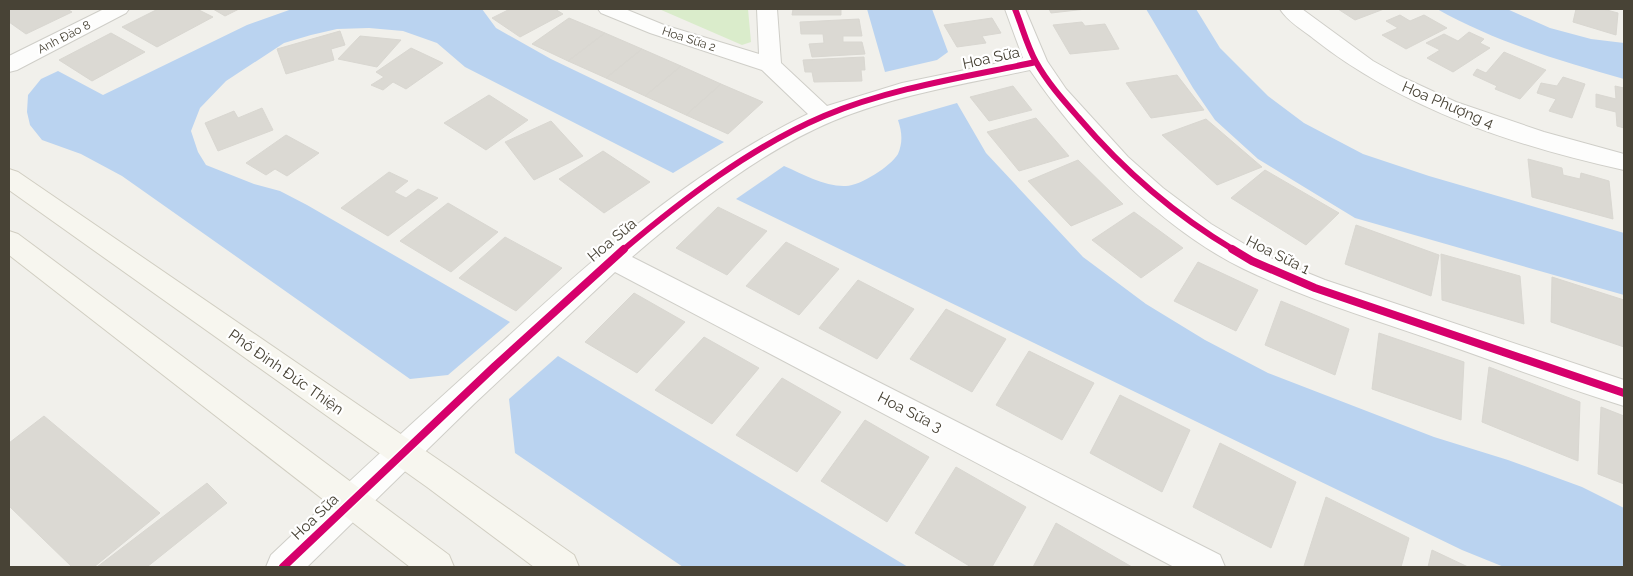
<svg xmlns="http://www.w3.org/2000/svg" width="1633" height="576" font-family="Raleway,sans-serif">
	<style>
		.green { fill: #daeccb }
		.water { fill: #bad3f0 }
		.building { fill: #dbd9d3; stroke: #d9d7d1 }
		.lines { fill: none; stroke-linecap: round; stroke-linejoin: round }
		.street-casing { stroke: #cfcec8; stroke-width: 2 }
		.secondary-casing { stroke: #d1cec2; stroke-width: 2 }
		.street { fill: #fdfdfc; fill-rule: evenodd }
		.secondary { fill: #f7f6ef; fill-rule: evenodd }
		.cycleway-far1-casing { stroke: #fff; stroke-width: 9 }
		.cycleway-casing { stroke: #fff; stroke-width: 11 }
		.cycleway-far1 { stroke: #d6006c; stroke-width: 6 }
		.cycleway { stroke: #d6006c; stroke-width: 8 }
		.labels { text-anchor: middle; stroke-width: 4.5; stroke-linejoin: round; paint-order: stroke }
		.far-street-label { font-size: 12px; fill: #484336; stroke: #fff }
		.street-label { font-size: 15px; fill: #484336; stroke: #fff }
	</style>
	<rect width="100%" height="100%" fill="#f1f0eb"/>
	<!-- green -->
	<path class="green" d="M659 9H748L751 42 742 45Z"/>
	<!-- water -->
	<path class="water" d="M292 9H482L496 28 551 59 724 142 673 173 465 67 437 43 403 31 369 28 337 29 311 35 284 43 226 81 200 108 191 131 198 152 206 165 254 184 280 191 307 205 510 322 448 375 410 379 122 176 81 154 42 140 30 125 27 112 28 95 41 79 58 71 103 95 247 25Z
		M867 9H932L948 52 937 60 885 72Z
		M1146 9H1196L1220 48 1268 96 1304 123 1363 154 1429 176 1624 233V295L1355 218 1258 159 1215 120 1193 88Z
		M1437 9H1507L1550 28 1591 39 1624 43V79C1559 61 1496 42 1437 9Z
		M957 103 986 153 1083 257 1146 304 1205 340 1268 373 1434 437 1508 460 1582 487 1624 508V567H1504L1462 550 736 199 784 166C803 174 825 187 846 186 860 186 891 166 898 154 903 142 902 132 898 120Z
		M558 356 908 567H683L515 453 509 399Z"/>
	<!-- building -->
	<path class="building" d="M9 9H67L72 12 26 34 9 22Z
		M158 9H197L213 17 157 47 122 27Z
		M213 9H239L225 16Z
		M510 9H555L563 14 520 37 492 18Z
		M793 9H841V15H792Z
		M1049 9H1086L1051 13Z
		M1338 9H1384L1355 20Z
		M1576 9H1603L1618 13 1616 35 1573 22Z
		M1400 15 1410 21 1424 15 1447 28 1406 49 1382 35 1398 28 1386 21Z
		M569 18 605 33 568 61 532 44Z
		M992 18 1001 33 982 36 986 43 957 47 944 25Z
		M859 19 862 36H843V42H862L865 54 812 57 809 44 824 43 823 34H801L800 22Z
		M1082 22 1085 26 1105 24 1119 49 1070 54 1053 25Z
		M340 31 345 45 331 49 334 60 286 74 277 49Z
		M1469 32 1484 39 1480 43 1490 48 1453 72 1427 58 1440 50 1426 43 1444 34 1458 41Z
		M111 33 145 52 92 81 59 60Z
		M605 33 642 49 606 78 568 61Z
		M360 36 401 40 377 67 338 59Z
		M411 48 443 63 406 89 393 82 383 90 371 85 384 77 376 72Z
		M642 49 681 66 645 96 606 78Z
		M1504 52 1546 70 1520 99 1495 89 1497 86 1473 75 1477 69 1486 73Z
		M864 57 865 70H861L862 81 814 82 812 72H805L803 60Z
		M681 66 721 84 686 115 645 96Z
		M1177 75 1204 110 1151 118 1126 83Z
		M1563 77 1585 84 1572 118 1549 111 1556 99 1537 93 1541 83 1557 86Z
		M721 84 763 102 728 134 686 115Z
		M1013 86 1032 110 989 121 970 97Z
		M1615 86 1624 88V128L1617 126 1616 112 1596 107V94L1616 99Z
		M489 95 528 120 486 150 444 123Z
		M262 108 273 130 218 151 205 123 234 111 238 118Z
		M1036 118 1069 156 1019 171 987 132Z
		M1206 119 1262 167 1217 185 1162 135Z
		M551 121 583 156 534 180 505 142Z
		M286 135 319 153 287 176 275 169 266 175 246 163Z
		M603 151 650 182 604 213 559 179Z
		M1528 159 1562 168 1563 175 1580 179 1581 173 1609 181 1613 219 1532 197Z
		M1078 160 1123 204 1071 226 1028 181Z
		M1265 170 1339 213 1306 245 1231 198Z
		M389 172 408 181 394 192 406 198 418 189 438 198 388 236 341 208Z
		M448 203 498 232 451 272 400 241Z
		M718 207 767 231 727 275 676 248Z
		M1134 212 1183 248 1141 278 1092 240Z
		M1356 225 1439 255 1431 296 1345 264Z
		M505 237 562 268 516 311 459 278Z
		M786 242 839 269 799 315 746 286Z
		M1441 254 1520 276 1524 324 1442 300Z
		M1198 262 1258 290 1236 331 1174 301Z
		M1552 277 1624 300V347L1551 322Z
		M858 280 914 309 877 359 819 328Z
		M634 293 685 322 637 373 585 342Z
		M1281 301 1349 329 1335 375 1265 345Z
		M946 309 1006 339 972 392 910 359Z
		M1379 333 1464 362 1461 420 1372 389Z
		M704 337 759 368 712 424 655 390Z
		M1029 351 1094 383 1062 440 996 405Z
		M1489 367 1580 402 1578 461 1482 422Z
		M782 378 841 412 797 472 736 435Z
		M1120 395 1190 430 1162 492 1090 453Z
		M1601 407 1624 416V484L1598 474Z
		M44 416 160 513 94 567H72L9 506V443Z
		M865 420 929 457 887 522 821 481Z
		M1220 443 1296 482 1271 548 1193 507Z
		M956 467 1026 507 992 567H971L915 533Z
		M207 483 227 503 147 567H97Z
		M1326 497 1409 538 1401 567H1307L1304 566Z
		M1056 523 1132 567H1033Z
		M1432 550 1468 567H1428Z"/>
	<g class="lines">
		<defs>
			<path id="street" d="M104 9H129L126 13 17 70 9 72V56Z
				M598 9H625L664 25 759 54 757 9H777L781 63 827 106 902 83 1023 58 1005 9H1025L1047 61 1066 89 1128 157 1163 188 1211 224 1261 254 1325 280 1624 380V406C1562 387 1500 363 1439 342 1373 319 1306 299 1244 269 1161 229 1081 145 1030 70 964 84 896 95 833 121 763 150 689 208 632 257L1220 555 1225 567H1174L615 272 475 403 307 567H266L271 555C347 483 424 412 502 342 596 256 692 170 808 114L762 70 650 33 601 13Z
				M1280 9H1302L1373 61 1400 76 1456 102 1544 132 1624 154V170C1515 146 1403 109 1314 39 1303 30 1287 21 1280 9Z"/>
			<path id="secondary" d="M9 169 18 172 449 467 574 555 579 567H534L427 487 9 190Z
				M9 231 18 234 449 555 454 567H410L9 255Z"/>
		</defs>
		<!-- street casing -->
		<use href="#street" class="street-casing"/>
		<!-- secondary casing -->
		<use href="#secondary" class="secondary-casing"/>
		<!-- street -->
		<use href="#street" class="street"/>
		<!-- secondary -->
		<use href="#secondary" class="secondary"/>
		<defs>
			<path id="cycleway-far1" d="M1015 9C1022 26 1027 46 1036 62 1047 82 1063 100 1078 117 1123 170 1175 215 1234 250
				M623 250C682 200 751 147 824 116 891 88 965 77 1036 62"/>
			<path id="cycleway" d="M1232 249 1252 261 1315 288 1624 393
				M283 567 495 366 624 249"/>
		</defs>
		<!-- cycleway-far1 casing -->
		<use href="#cycleway-far1" class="cycleway-far1-casing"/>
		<!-- cycleway casing -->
		<use href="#cycleway" class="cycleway-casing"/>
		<!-- cycleway-far1 -->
		<use href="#cycleway-far1" class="cycleway-far1"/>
		<!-- cycleway -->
		<use href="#cycleway" class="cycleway"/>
	</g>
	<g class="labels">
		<!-- far-street labels -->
		<g class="far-street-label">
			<text transform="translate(64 37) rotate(-27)" y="4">Anh Đào 8</text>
			<text transform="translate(689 39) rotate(18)" y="4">Hoa Sữa 2</text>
		</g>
		<!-- street labels -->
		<g class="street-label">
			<text transform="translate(991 58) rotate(-12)" y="5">Hoa Sữa</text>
			<text transform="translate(1448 105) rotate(23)" y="5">Hoa Phượng 4</text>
			<text transform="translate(612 240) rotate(-40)" y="5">Hoa Sữa</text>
			<text transform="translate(1278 255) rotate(26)" y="5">Hoa Sữa 1</text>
			<text transform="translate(286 372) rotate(35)" y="5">Phố Đinh Đức Thiện</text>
			<text transform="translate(910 412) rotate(27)" y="5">Hoa Sữa 3</text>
			<text transform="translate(315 517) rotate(-44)" y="5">Hoa Sữa</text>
		</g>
	</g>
	<!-- border -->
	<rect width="1633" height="576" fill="none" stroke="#484336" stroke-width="20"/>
</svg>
